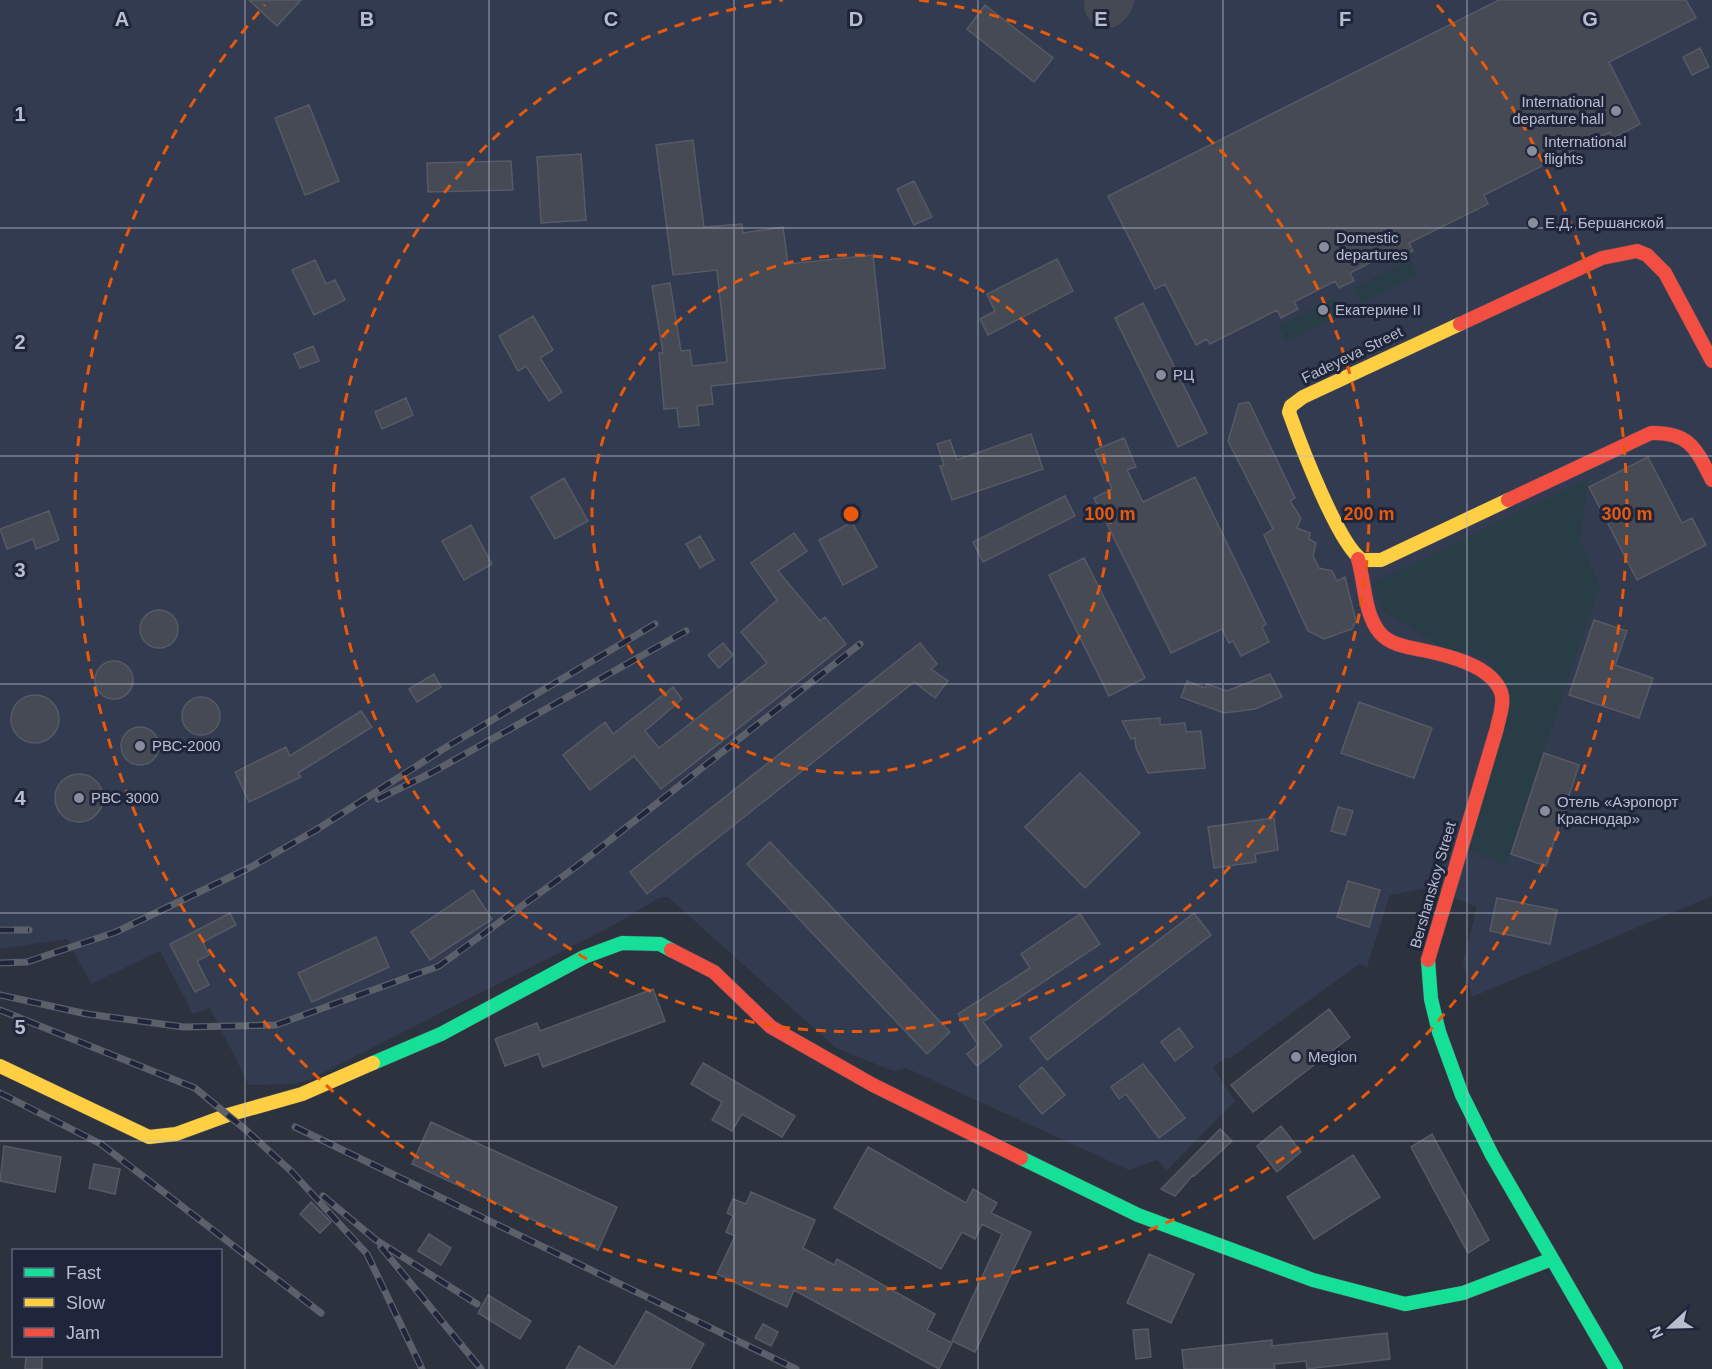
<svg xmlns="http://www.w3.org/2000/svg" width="1712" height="1369" font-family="Helvetica,sans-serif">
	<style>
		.airport { fill: #333b50 }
		.green { fill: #293d46 }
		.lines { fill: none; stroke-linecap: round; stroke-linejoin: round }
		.taxiway { stroke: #444954; stroke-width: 46 }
		.building { fill: #454a54; stroke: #565a66; stroke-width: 1.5 }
		.fast-casing { stroke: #4a4e58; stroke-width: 15 }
		.slow-casing { stroke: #4a4e58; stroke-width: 15 }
		.jam-casing { stroke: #4a4e58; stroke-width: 15 }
		.fast { stroke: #16e098; stroke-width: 14 }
		.slow { stroke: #ffcf43; stroke-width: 14 }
		.jam { stroke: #f24e42; stroke-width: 14 }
		.rail-casing { stroke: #5c606a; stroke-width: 7 }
		.rail { stroke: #1f263b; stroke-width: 4.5; stroke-dasharray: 14; stroke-linecap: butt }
		.grid { fill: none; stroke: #b9bece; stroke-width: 1.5; stroke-opacity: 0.55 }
		.ring { fill: none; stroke: #e8590c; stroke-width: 3; stroke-dasharray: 10 8 }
		.poi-dot { fill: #888d9c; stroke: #1f263b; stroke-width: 2 }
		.labels { text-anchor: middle; stroke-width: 6; stroke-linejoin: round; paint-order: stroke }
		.poi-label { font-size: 15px; fill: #b9bece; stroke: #1f263b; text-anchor: start }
		.street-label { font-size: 15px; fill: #b9bece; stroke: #1f263b }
		.grid-label { font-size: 20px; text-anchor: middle; font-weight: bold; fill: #b9bece; stroke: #1f263b; stroke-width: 6; stroke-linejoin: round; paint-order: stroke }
		.centre { fill: #e8590c; stroke: #1f263b; stroke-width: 3 }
		.ring-label { font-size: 18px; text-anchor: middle; font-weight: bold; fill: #e8590c; stroke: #1f263b; stroke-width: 6; stroke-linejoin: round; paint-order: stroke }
	</style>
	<rect width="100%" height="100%" fill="#2d323f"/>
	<!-- airport -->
	<path class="airport" d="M0 0H1712V896L1472 997 1463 962 1477 907 1429 888 1390 895 1367 967 1359 964 1229 1059 1226 1057 1213 1067 1235 1101 1167 1170 1157 1160 1129 1170 906 1068 893 1071 836 1048 668 897 659 898 614 925 309 1080 292 1084 249 1085 210 1008 193 1014 160 951 91 984 67 939 0 949Z"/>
	<!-- green -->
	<path class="green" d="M1410 259 1418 275 1362 303 1354 288Z
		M1334 298 1342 314 1287 342 1278 326Z
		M1588 478 1580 541 1600 586 1505 866 1469 850 1503 681 1490 661 1467 651 1450 652 1382 611 1372 583Z"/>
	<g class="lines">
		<!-- taxiway -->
		<path class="taxiway" d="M1107 5 1111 0"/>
	</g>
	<!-- building -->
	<path class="building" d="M249 0H301L277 26Z
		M1499 0H1686L1696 18 1609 62 1640 124 1613 138 1610 132 1484 195 1488 204 1409 243 1413 251 1395 260 1391 252 1350 273 1354 281 1339 288 1335 281 1294 302 1298 309 1281 318 1277 310 1210 344 1207 339 1196 345 1165 284 1155 289 1108 196Z
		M985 5 1053 58 1034 82 967 29Z
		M1700 48 1709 67 1692 75 1683 57Z
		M309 105 339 181 305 195 275 118Z
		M693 140 704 227 742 224 743 233 783 227 788 264 873 255 885 368 711 386 713 404 697 406 699 425 679 427 677 408 664 409 659 353H663L652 286 670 283 681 351 690 350 692 366 727 362 717 270 673 275 656 145Z
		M581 154 586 220 541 223 537 157Z
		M511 161 513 190 428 192 427 163Z
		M914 181 932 217 914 225 897 189Z
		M1057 259 1073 291 988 335 980 319 995 311 987 294Z
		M315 260 326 284 335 280 345 300 314 315 292 270Z
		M1143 303 1207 433 1178 447 1115 318Z
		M533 316 553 350 540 358 562 392 549 401 526 366 518 371 499 336Z
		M313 346 319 361 300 368 294 354Z
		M406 398 413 415 382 429 375 412Z
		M1249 402 1295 498 1290 501 1301 518 1297 528 1310 533 1309 539 1316 543 1313 556 1319 568 1332 571 1337 581 1345 577 1356 621 1352 629 1324 639 1308 631 1264 535 1273 529 1228 441 1239 404Z
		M1031 434 1043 469 952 500 940 466 944 465 937 444 950 440 957 460Z
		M1124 438 1136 467 1127 470 1143 502 1195 477 1266 624 1262 627 1269 642 1241 656 1233 641 1229 643 1222 629 1171 653 1094 498 1112 489 1095 450Z
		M1648 457 1682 523 1692 518 1706 545 1637 580 1589 487Z
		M564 478 588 521 555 539 531 497Z
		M1065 496 1075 516 983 562 973 542Z
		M49 511 59 540 36 549 33 539 7 549 0 529Z
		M852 522 877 567 843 585 819 540Z
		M471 525 492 564 464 580 442 541Z
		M794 533 807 551 778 571 820 621 825 617 846 644 661 789 634 756 590 790 563 755 605 722 613 734 673 687 682 699 645 731 659 748 767 663 741 632 777 600 751 563Z
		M700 536 714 560 700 568 686 544Z
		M1084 558 1145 678 1109 696 1049 575Z
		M140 629a19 19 0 1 1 38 0a19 19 0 1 1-38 0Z
		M1594 620 1627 631 1615 665 1653 678 1639 718 1569 695Z
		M723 643 733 655 719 668 708 655Z
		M920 643 937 664 931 669 948 681 935 698 914 682 647 894 630 872Z
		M95 680a19 19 0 1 1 38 0a19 19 0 1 1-38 0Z
		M434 674 441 687 417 702 409 689Z
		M1270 674 1282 697 1255 709 1224 713 1181 697 1187 681 1205 688 1207 684 1227 691Z
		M11 719a24 24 0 1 1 48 0a24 24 0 1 1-48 0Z
		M182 716a19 19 0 1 1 38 0a19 19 0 1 1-38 0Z
		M1359 702 1432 728 1414 778 1341 753Z
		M361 711 372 727 298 773 301 777 249 802 235 772 286 747 290 756Z
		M1160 718V725L1185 723 1186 732 1201 731 1205 768 1148 773 1136 748 1135 738 1131 739 1122 721Z
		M121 746a19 19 0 1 1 38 0a19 19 0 1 1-38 0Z
		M1544 753 1579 765 1546 866 1511 854Z
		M1080 773 1140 833 1085 888 1025 827Z
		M55 798a24 24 0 1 1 48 0a24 24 0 1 1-48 0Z
		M1338 807 1353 811 1345 835 1331 831Z
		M1274 818 1278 850 1255 854 1256 862 1214 868 1208 827Z
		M770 842 950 1032 927 1054 747 864Z
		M1348 881 1380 890 1369 927 1337 917Z
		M473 890 492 919 430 960 411 932Z
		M1497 898 1557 910 1550 944 1490 931Z
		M230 913 236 925 203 942 209 955 197 961 209 985 195 992 170 944Z
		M1194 913 1211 935 1047 1060 1030 1038Z
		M1080 914 1100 944 983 1022 1002 1046 977 1066 967 1054 978 1045 958 1014 1030 968 1021 954Z
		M376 937 389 967 312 1002 298 973Z
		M653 989 665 1021 543 1067 538 1054 505 1066 495 1039 537 1023 540 1031Z
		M1329 1009 1350 1037 1253 1112 1231 1085Z
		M1179 1028 1193 1047 1175 1061 1161 1042Z
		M703 1063 795 1116 782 1137 742 1114 732 1131 712 1120 722 1102 691 1084Z
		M1143 1064 1185 1118 1159 1138 1126 1094 1119 1099 1111 1087Z
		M1042 1067 1065 1095 1042 1114 1019 1086Z
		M431 1122 617 1207 598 1250 412 1164Z
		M1281 1126 1301 1152 1277 1172 1257 1146Z
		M1220 1129 1232 1141 1194 1176 1193 1175 1175 1196 1161 1189Z
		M1432 1134 1489 1240 1468 1253 1411 1147Z
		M4 1146 61 1157 55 1192 0 1181Z
		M868 1147 966 1203 973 1189 997 1203 991 1213 1031 1232 975 1352 952 1341 1002 1234 982 1224 975 1239 962 1232 941 1269 834 1208Z
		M1353 1155 1380 1197 1314 1239 1287 1197Z
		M94 1164 120 1169 115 1194 89 1188Z
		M751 1192 815 1220 803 1248 834 1265 837 1259 935 1314 927 1330 952 1343 939 1369 794 1290 787 1307 717 1274 735 1236 726 1232 733 1216 727 1213 733 1199 746 1204Z
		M311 1202 331 1222 320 1233 300 1214Z
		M429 1234 451 1248 441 1265 418 1251Z
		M1149 1254 1194 1274 1171 1323 1127 1303Z
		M488 1295 531 1321 520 1339 478 1313Z
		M646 1311 704 1344 690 1369H566L579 1346 614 1367Z
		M763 1324 778 1332 771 1346 755 1338Z
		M1148 1329 1151 1357 1136 1359 1133 1330Z
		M1387 1333 1390 1359 1307 1369 1306 1361 1274 1364 1275 1369H1184L1182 1350 1272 1340V1346Z
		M26 1356H42V1369H25Z"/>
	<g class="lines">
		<defs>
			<path id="fast" d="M1428 960 1431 999 1439 1032 1462 1095 1492 1155 1616 1369
				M373 1063 441 1034 584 957 622 943 660 944 671 950
				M1021 1158 1138 1215 1313 1280 1405 1304 1463 1293 1552 1259"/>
			<path id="slow" d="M1460 324 1303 397 1291 406 1289 412C1300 443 1338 544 1362 560H1381L1508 500
				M0 1066 149 1137 176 1134 228 1115 302 1094 373 1063"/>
			<path id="jam" d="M1460 324 1602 258 1637 251 1647 255 1665 273 1712 361
				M1508 500 1651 433C1690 432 1696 449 1712 480
				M1358 559C1365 583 1364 614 1380 633 1390 645 1408 647 1422 650 1446 655 1491 665 1501 692 1505 703 1499 717 1497 728L1428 960
				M671 950 714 972 771 1027 873 1085 1021 1158"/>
		</defs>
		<!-- fast casing -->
		<use href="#fast" class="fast-casing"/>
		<!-- slow casing -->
		<use href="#slow" class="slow-casing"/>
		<!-- jam casing -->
		<use href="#jam" class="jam-casing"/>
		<!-- fast -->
		<use href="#fast" class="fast"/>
		<!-- slow -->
		<use href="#slow" class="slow"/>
		<!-- jam -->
		<use href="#jam" class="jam"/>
		<defs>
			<path id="rail" d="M378 799 431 773 686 631
				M0 930H29
				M0 963 27 962 116 932 251 867 316 830 448 746 655 624
				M0 995 87 1014 184 1027 276 1025 439 966 577 866 860 644
				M0 1010 195 1088 246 1130 292 1172 367 1254 422 1369
				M0 1093 101 1144 321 1313
				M295 1127 796 1369
				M323 1196 376 1240 477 1304
				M381 1247 481 1369"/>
		</defs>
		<!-- rail casing -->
		<use href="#rail" class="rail-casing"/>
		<!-- rail -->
		<use href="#rail" class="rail"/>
	</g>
	<!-- grid -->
	<path class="grid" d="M245 0V1369M489 0V1369M734 0V1369M978 0V1369M1223 0V1369M1467 0V1369M0 228H1712M0 456H1712M0 684H1712M0 913H1712M0 1141H1712"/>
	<!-- distance rings -->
	<g class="ring">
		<circle cx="851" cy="514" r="259"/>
		<path d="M919 0A518 518 0 1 1 783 0"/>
		<path d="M1437 5A776 776 0 1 1 265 5"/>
	</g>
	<!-- markers -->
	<g class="poi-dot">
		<circle cx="1616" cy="111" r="6"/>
		<circle cx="1532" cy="151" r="6"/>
		<circle cx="1533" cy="223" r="6"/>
		<circle cx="1324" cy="247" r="6"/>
		<circle cx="1323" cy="310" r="6"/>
		<circle cx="1161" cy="375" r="6"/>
		<circle cx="140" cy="746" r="6"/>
		<circle cx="79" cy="798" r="6"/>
		<circle cx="1545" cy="811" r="6"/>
		<circle cx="1296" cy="1057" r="6"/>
	</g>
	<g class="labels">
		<!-- poi labels -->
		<g class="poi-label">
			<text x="1604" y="107" text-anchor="end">International<tspan x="1604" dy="17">departure hall</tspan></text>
			<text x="1544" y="147">International<tspan x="1544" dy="17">flights</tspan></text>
			<text x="1545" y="228">Е.Д. Бершанской</text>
			<text x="1336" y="243">Domestic<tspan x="1336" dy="17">departures</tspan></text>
			<text x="1335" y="315">Екатерине II</text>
			<text x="1173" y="380">РЦ</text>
			<text x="152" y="751">РВС-2000</text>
			<text x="91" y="803">РВС 3000</text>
			<text x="1557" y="807">Отель «Аэропорт<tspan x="1557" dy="17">Краснодар»</tspan></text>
			<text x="1308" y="1062">Megion</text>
		</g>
		<!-- street labels -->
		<g class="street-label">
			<text transform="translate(1352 355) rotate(-26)" y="5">Fadeyeva Street</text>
			<text transform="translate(1433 885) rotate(-74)" y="5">Bershanskoy Street</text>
		</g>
	</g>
	<g class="grid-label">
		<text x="122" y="26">A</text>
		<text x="367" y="26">B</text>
		<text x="611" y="26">C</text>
		<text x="856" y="26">D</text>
		<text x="1101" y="26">E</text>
		<text x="1345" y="26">F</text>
		<text x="1590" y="26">G</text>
		<text x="20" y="121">1</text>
		<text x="20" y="349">2</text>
		<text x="20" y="577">3</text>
		<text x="20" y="805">4</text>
		<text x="20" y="1034">5</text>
	</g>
	<circle cx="851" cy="514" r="9" class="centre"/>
	<g class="ring-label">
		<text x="1110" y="520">100 m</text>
		<text x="1369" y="520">200 m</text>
		<text x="1627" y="520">300 m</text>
	</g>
	<!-- legend -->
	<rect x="12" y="1249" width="210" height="108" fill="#1f263b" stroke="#5d6376" stroke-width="1.5"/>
	<rect x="24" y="1268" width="30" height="9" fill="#16e098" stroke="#5d6376" stroke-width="1.5"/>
	<text x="66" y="1279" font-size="18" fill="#b9bece">Fast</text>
	<rect x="24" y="1298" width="30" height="9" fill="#ffcf43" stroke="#5d6376" stroke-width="1.5"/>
	<text x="66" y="1309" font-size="18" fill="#b9bece">Slow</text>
	<rect x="24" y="1328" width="30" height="9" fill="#f24e42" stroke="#5d6376" stroke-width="1.5"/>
	<text x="66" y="1339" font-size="18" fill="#b9bece">Jam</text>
	<!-- north arrow -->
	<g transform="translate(1670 1327) rotate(248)" stroke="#1f263b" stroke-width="4.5" paint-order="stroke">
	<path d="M0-4.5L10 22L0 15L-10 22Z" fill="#b9bece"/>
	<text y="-9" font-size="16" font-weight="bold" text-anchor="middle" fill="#b9bece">N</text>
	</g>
</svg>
